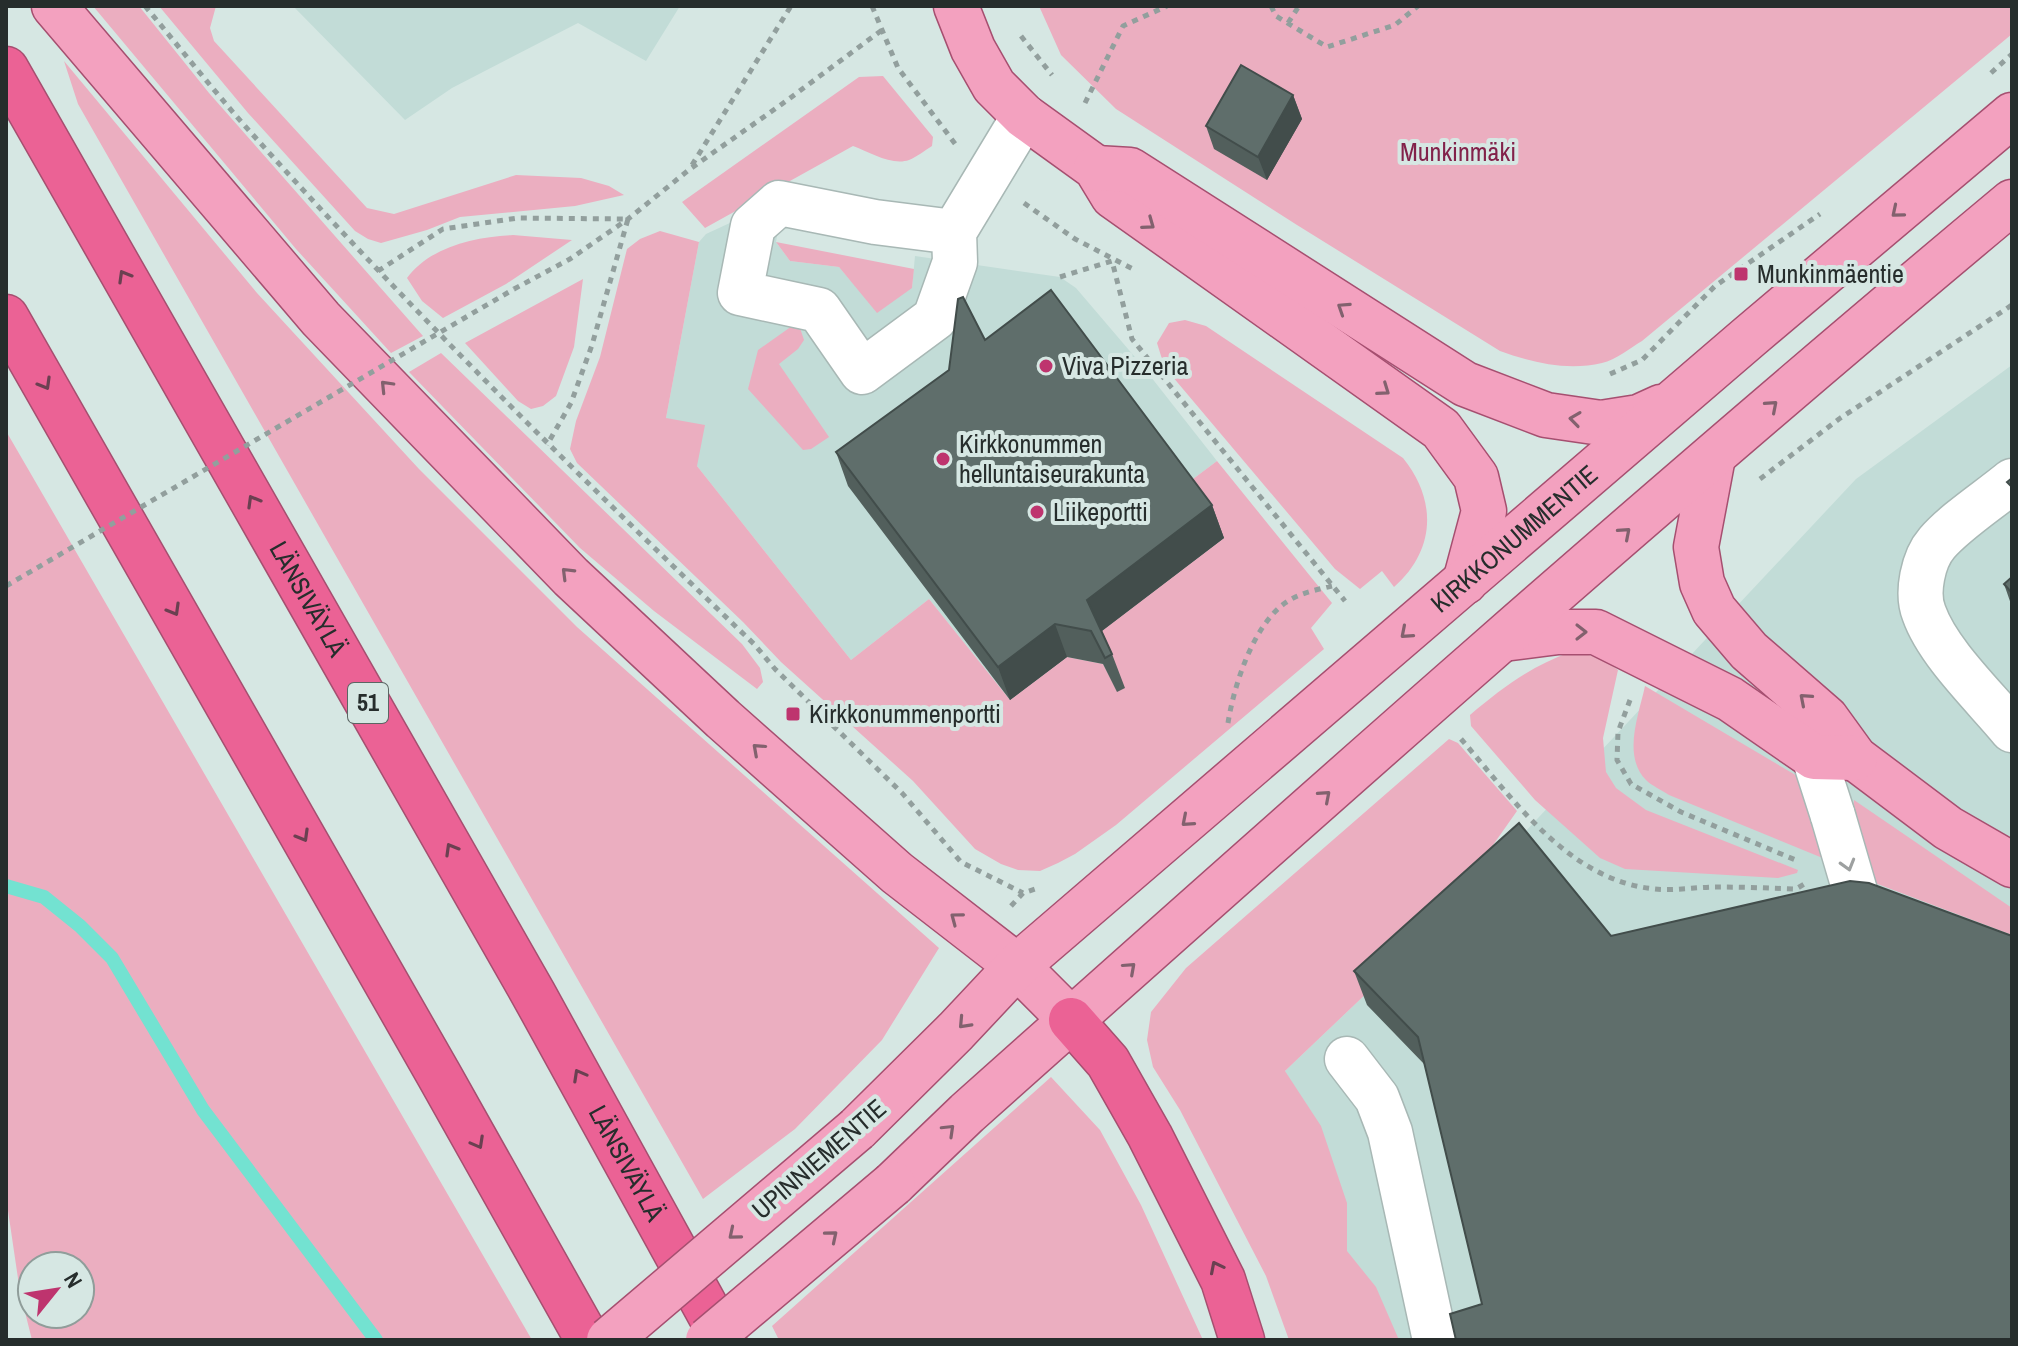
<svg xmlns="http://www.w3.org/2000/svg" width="2018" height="1346" font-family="'Archivo Narrow',sans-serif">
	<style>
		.built { fill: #c2dcd7 }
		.green { fill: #ebaec0; fill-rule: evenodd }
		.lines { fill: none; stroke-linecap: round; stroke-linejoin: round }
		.stream { stroke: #73e2d1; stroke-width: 14 }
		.minor-casing { stroke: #a8b8b5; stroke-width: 47 }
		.major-casing { stroke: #a64f70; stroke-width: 47 }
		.highway-casing { stroke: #a64f70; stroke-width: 47 }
		.path { stroke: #929f9d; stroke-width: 5; stroke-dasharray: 6 6; stroke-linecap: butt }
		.minor { stroke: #fff; stroke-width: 44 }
		.major { stroke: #f3a1bf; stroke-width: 44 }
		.highway { stroke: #eb6295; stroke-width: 44 }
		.minor-bridge-casing { stroke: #a8b8b5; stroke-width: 47; stroke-linecap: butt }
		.major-bridge-casing { stroke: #a64f70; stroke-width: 47; stroke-linecap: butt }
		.path-bridge { stroke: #929f9d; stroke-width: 5; stroke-dasharray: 6 6; stroke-linecap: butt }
		.minor-bridge { stroke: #fff; stroke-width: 44 }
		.major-bridge { stroke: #f3a1bf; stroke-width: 44 }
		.wall { fill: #525f5c }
		.shaded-wall { fill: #424d4b }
		.building { fill: #5f6e6b; stroke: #424d4b; stroke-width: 2 }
		.oneway { stroke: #82616e }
		.oneway2 { stroke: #6b4051 }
		.oneway3 { stroke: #9da0a0 }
		.poi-dot { fill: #be346e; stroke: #d6e7e3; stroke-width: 3 }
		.labels { text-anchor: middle; stroke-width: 8; stroke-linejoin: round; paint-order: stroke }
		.shield { fill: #d6e7e3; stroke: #5b6563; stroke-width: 2 }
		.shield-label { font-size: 24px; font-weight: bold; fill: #262d2c }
		.park-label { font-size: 26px; fill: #82224a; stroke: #d6e7e3 }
		.poi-label { font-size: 26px; fill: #262d2c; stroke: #d6e7e3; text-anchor: start }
		.street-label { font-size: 26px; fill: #262d2c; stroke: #d6e7e3 }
	</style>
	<rect width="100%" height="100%" fill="#d6e7e3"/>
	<!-- built -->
	<path class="built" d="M293 6H680L646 61 578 23 452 88 405 120Z
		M732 222 778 231 776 242 790 261 839 267 850 280 912 288 915 256 1060 277 1076 288 1140 363 1217 461 1185 485 1225 538 1099 633 1125 688 1067 658 1010 700 929 599 851 660 697 466 666 418 699 242 706 234Z
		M2012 365V1340H1353L1285 1071 1433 930 1856 479Z"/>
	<!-- green -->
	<path class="green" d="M93 6H139L209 93 423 336 391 353 296 249Z
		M159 6H216L210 28 214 41 367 208 394 214 516 175 581 178 609 186 624 195 575 206 460 217 427 230 381 243 368 239 355 231 248 113Z
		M1039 6H2012V34L1642 341C1630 348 1616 360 1602 363 1568 371 1533 363 1500 351L1297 225 1116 109 1061 55Z
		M64 61 257 293 419 469 577 627 939 948 882 1040 795 1129 703 1199 78 104Z
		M883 76 933 137 932 146C925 150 917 157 909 160 892 166 869 152 853 146L705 228 682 202 859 77Z
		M660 231 699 242 666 418 705 425 697 466 851 660 929 599 1010 700 1067 657 1103 664 1117 691 1099 633 1224 538 1185 485 1217 461 1332 603 1311 628 1324 649 1116 825 1075 854 1058 863 1040 871 1018 870 1001 864 975 849 913 781 781 662 743 622 577 463 570 449 576 421 600 357 627 249 640 239Z
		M513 235 572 240 506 284 443 318 422 301 407 278C431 246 475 237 513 235Z
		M776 242 914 269 912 288 877 313 839 267 790 261Z
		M583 279 574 347 556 396 543 406 531 409 518 401 465 343Z
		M1185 320 1206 326 1403 458C1437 500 1436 550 1394 587L1382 571 1360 589 1335 569 1172 376 1162 359 1157 343 1169 323Z
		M792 326 800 328 804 340 798 349 779 364 829 437 811 449 803 450 748 389 758 350Z
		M441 353 742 644 760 668 763 682 757 689 654 611 580 548 409 372Z
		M6 431 46 500 532 1340H32L20 1292 6 1197ZM32 1266H80V1314H32Z
		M1571 652 1600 657 1618 670 1603 738 1606 772 1616 788 1646 810 1798 870 1797 873 1778 878 1625 869 1600 858 1535 800 1471 726 1470 715C1502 688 1531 666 1571 652Z
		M1645 686 1804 780 1825 859 1669 795C1662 790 1652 786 1646 780 1622 756 1639 714 1645 686Z
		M1449 739 1458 743 1517 811 1433 930 1285 1071 1321 1126 1347 1203V1251L1376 1287 1399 1340H1289L1266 1276 1180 1110 1153 1067 1147 1040 1151 1012 1186 968Z
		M1854 800 2012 908V935L1875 883 1853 812Z
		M1051 1077 1100 1130 1141 1205 1203 1340H779L772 1326Z"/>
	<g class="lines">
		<!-- stream -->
		<path class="stream" d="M6 886 44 897 80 926 112 958 203 1110 376 1340"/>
		<defs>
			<path id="minor" d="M954 232 955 262 935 318 862 372 819 310 740 293 753 226 779 203 875 222 954 232 1024 116
				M2012 481C1989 500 1955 522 1937 543 1923 559 1916 593 1924 613 1938 653 1985 697 2012 730
				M1814 757 1833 816
				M1347 1059 1377 1098 1390 1132 1435 1340"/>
			<g id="major">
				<path d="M54 6 321 319 571 577 723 719 897 873 1017 966 1071 1020"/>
				<path d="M956 6 973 49 994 86 1024 116 1096 168 1113 196 1441 429 1476 477 1484 511 1465 582"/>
				<path d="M1096 168 1130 170 1465 384 1546 415 1601 423 1639 417 1661 407"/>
				<path d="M1713 457 1696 547 1702 583 1714 610 1749 651 1826 718 1855 758 1948 828 2012 865"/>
				<path d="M1503 639 1558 632H1596L1730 699 1814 757 1855 758"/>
				<path id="s1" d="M857 1129 956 1031 1017 966 1749 337 2012 115"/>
				<path d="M893 1184 967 1113C1311 806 1657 498 2012 202"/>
			</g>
			<g id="highway">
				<path id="s2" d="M6 69 534 995 724 1340"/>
				<path d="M6 317 439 1075 588 1340"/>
				<path d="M1071 1020 1108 1062 1150 1136 1223 1280 1242 1340"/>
			</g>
		</defs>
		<!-- minor casing -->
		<use href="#minor" class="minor-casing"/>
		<!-- major casing -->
		<use href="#major" class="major-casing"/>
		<!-- highway casing -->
		<use href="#highway" class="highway-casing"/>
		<!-- path -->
		<path class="path" d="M145 6C181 49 216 94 254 136 413 313 582 479 754 644L775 669 902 793 961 862 1023 893
			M872 6 898 68 956 145
			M1271 6 1276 16 1327 47 1395 25 1418 6
			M1288 23 1299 6
			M1021 36 1052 75
			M1991 73 2012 54
			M1085 103 1123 26 1167 6
			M692 165 791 6
			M1024 203 1075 239 1135 270
			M378 271 443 229 518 218 628 219 592 345 571 403 547 445
			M1060 277 1112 261 1132 339 1345 601
			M514 289 570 259 628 219 690 169 782 104 882 30
			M1610 374 1642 360 1715 286 1820 214
			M1760 479 1839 419 2012 305
			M1630 700 1618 732 1617 760 1631 784 1681 812 1798 861
			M1228 723C1234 685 1253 626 1285 603 1299 593 1316 590 1332 586
			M1461 739C1513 799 1569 881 1655 889 1674 891 1696 887 1716 887 1742 887 1769 888 1796 889L1806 883
			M1011 906 1023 893 1035 889"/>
		<!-- minor -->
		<use href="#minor" class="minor"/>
		<!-- major -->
		<use href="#major" class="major"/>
		<!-- highway -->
		<use href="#highway" class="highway"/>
		<defs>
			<path id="minor-bridge" d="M1833 816 1862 915"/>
			<path id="major-bridge" d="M609 1340 857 1129
				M708 1340 893 1184"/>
		</defs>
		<!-- minor-bridge casing -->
		<use href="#minor-bridge" class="minor-bridge-casing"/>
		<!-- major-bridge casing -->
		<use href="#major-bridge" class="major-bridge-casing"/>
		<!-- path-bridge -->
		<path class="path-bridge" d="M6 586 514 289"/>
		<!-- minor-bridge -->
		<use href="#minor-bridge" class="minor-bridge"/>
		<!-- major-bridge -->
		<use href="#major-bridge" class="major-bridge"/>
	</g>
	<!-- wall -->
	<path class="wall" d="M1293 95 1302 119 1267 180 1214 149 1206 126Z
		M985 340 1212 505 1224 538 1102 631 1112 654 1125 688 1117 692 1103 664 1067 657 1010 700 848 486 836 452 949 370Z
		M2012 577V607L2004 584Z
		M1611 936 2012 1340 1482 1304 1425 1065 1367 1005 1354 971Z"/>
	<!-- shaded-wall -->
	<path class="shaded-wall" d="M1293 95 1302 119 1267 180 1258 157Z
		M1212 505 1224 538 1099 633 1087 600Z
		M1055 624 1067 657 1010 700 998 667Z"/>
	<!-- building -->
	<path class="building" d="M1241 65 1293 95 1258 157 1206 126Z
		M1051 290 1212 505 1087 600 1112 654 1105 658 1091 631 1055 624 998 667 836 452 949 370 958 299 963 297 985 340Z
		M2012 478V487L2007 482Z
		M2012 577V593L2004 584Z
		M1519 823 1611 936 1850 881 1869 883 2012 936V1340H1456L1450 1314 1482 1304 1418 1037 1354 971Z"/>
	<!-- one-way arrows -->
	<defs><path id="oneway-chevron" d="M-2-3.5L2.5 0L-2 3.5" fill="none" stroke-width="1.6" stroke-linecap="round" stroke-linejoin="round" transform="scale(2)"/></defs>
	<g class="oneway">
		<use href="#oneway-chevron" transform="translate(1897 212) rotate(140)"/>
		<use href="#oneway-chevron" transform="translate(1149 224) rotate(36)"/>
		<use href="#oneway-chevron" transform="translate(1343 308) rotate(-147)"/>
		<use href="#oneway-chevron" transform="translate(386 386) rotate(-134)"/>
		<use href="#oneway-chevron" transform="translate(1384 390) rotate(35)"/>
		<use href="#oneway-chevron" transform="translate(1772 406) rotate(-41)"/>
		<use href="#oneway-chevron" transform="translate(1575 419) rotate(-172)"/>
		<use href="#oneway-chevron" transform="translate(1625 533) rotate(-41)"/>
		<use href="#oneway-chevron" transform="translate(567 573) rotate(-135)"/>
		<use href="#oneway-chevron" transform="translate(1581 632)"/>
		<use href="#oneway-chevron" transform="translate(1406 633) rotate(139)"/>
		<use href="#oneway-chevron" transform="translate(1805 699) rotate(-139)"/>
		<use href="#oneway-chevron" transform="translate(758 749) rotate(-138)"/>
		<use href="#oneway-chevron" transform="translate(1325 796) rotate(-41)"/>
		<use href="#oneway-chevron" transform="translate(1187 821) rotate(139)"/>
		<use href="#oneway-chevron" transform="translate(956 918) rotate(-143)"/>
		<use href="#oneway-chevron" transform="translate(1130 968) rotate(-42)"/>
		<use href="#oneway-chevron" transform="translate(964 1023) rotate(133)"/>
		<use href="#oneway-chevron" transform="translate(949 1130) rotate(-44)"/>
		<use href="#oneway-chevron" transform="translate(734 1234) rotate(140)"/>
		<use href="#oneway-chevron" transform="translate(832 1236) rotate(-40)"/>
	</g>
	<g class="oneway2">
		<use href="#oneway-chevron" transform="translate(124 276) rotate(-120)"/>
		<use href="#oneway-chevron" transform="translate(45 384) rotate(60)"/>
		<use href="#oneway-chevron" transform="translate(253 501) rotate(-120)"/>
		<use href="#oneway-chevron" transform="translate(174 610) rotate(60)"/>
		<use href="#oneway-chevron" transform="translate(303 836) rotate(60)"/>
		<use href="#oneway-chevron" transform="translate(451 849) rotate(-120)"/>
		<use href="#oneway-chevron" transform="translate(579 1075) rotate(-119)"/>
		<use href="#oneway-chevron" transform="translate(478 1143) rotate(61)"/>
		<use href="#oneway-chevron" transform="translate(1216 1267) rotate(-117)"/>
	</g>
	<use class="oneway3" href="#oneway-chevron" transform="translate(1848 865) rotate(74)"/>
	<!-- markers -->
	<g class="poi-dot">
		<rect x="1733" y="266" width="16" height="16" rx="4"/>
		<circle cx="1046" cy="366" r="8"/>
		<circle cx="943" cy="459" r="8"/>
		<circle cx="1037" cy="512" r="8"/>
		<rect x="785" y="706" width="16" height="16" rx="4"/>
	</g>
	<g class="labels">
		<!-- shield labels -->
		<rect class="shield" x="348" y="683" width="40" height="40" rx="6"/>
		<g class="shield-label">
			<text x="368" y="711">51</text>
		</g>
		<!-- park labels -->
		<g class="park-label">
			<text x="1458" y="161">Munkinmäki</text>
		</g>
		<!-- poi labels -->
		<g class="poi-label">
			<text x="1757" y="283">Munkinmäentie</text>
			<text x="1062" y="375">Viva Pizzeria</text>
			<text x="959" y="453">Kirkkonummen<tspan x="959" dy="30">helluntaiseurakunta</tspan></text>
			<text x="1053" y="521">Liikeportti</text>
			<text x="809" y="723">Kirkkonummenportti</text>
		</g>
		<!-- street labels -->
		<g class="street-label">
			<text dy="9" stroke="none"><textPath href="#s1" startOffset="884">KIRKKONUMMENTIE</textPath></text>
			<text dy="9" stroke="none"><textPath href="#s2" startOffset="610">LÄNSIVÄYLÄ</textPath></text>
			<text transform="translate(819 1159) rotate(-41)" y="9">UPINNIEMENTIE</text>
			<text dy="9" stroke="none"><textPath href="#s2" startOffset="1258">LÄNSIVÄYLÄ</textPath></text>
		</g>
	</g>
	<!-- border -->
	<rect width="2018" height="1346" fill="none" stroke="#262d2c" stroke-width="16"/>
	<!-- north arrow -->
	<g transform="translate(56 1290) rotate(60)"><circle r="38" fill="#d6e7e3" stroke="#909d9a" stroke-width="2"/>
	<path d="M0-6L14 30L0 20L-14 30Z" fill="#be346e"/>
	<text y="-12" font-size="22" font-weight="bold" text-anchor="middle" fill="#262d2c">N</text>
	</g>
</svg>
